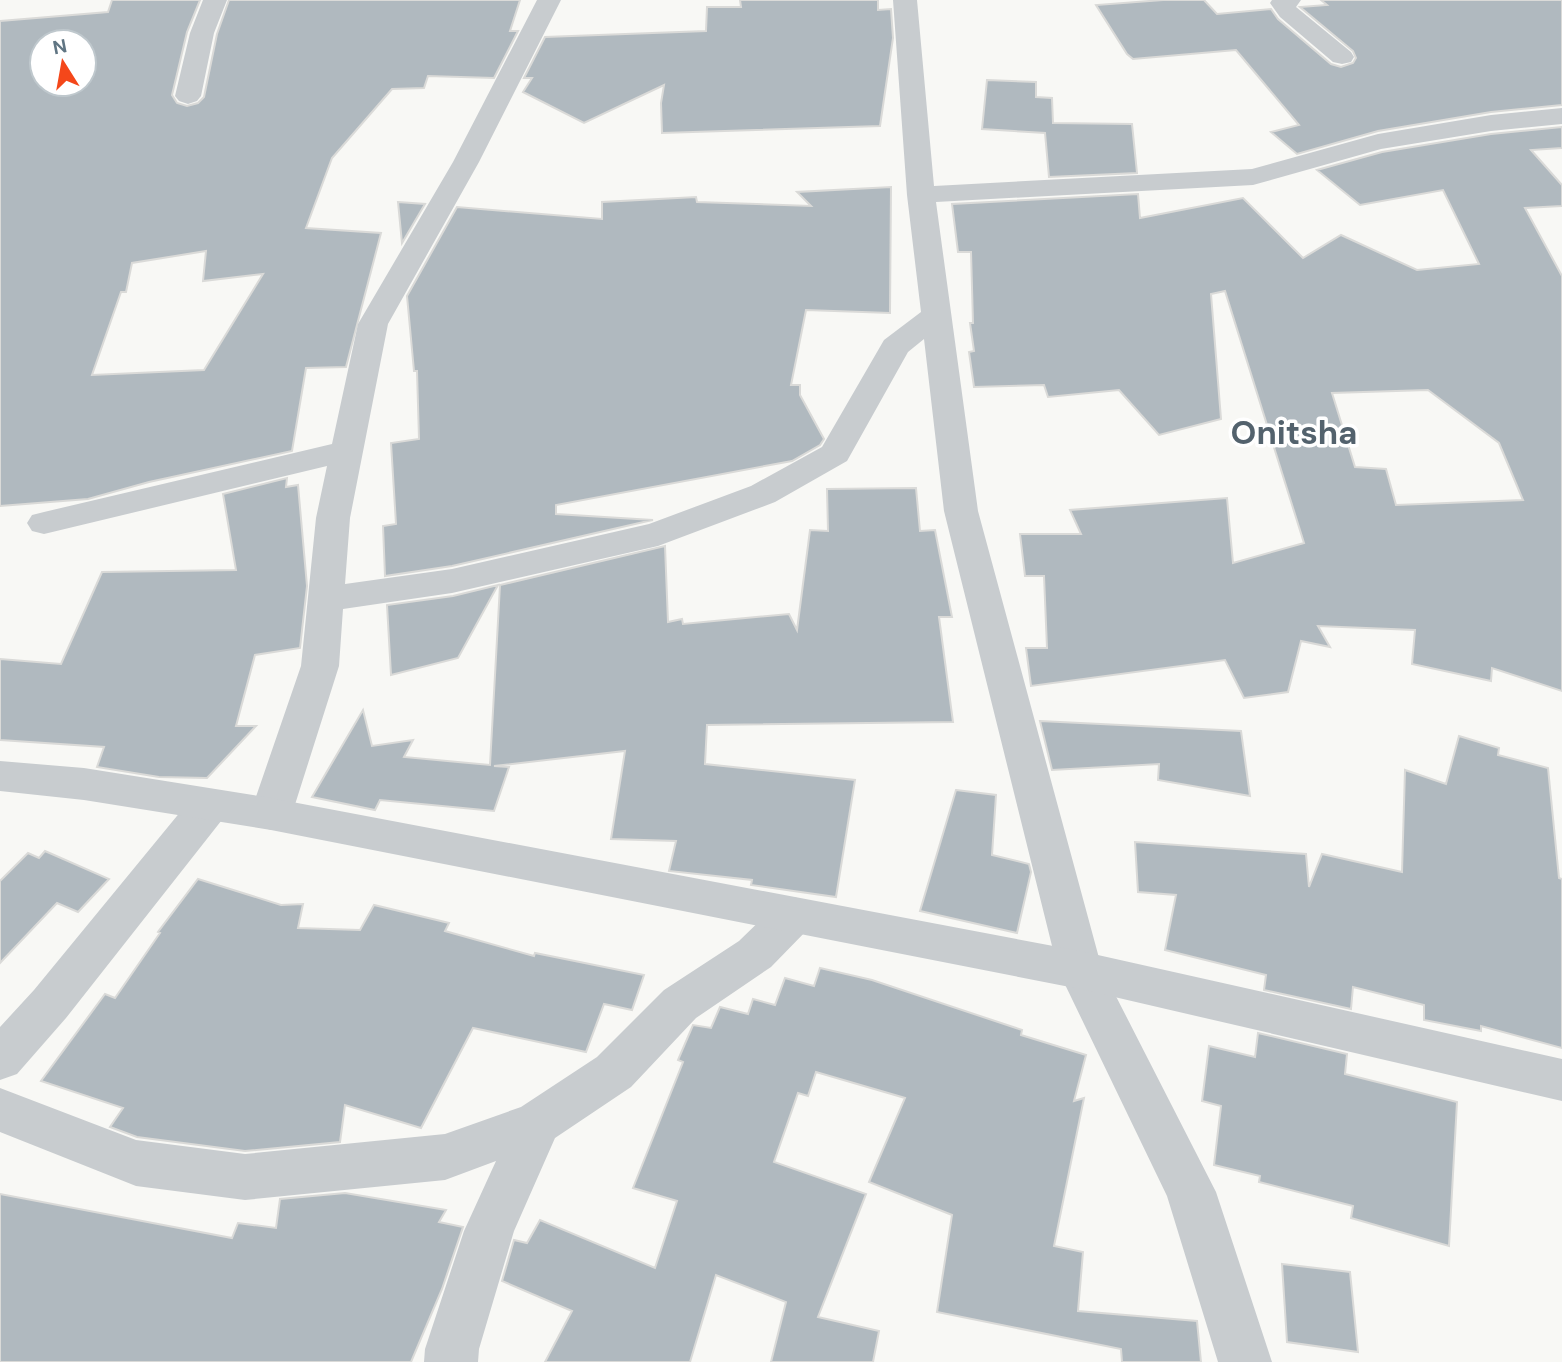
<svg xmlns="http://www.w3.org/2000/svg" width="1562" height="1362" font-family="'DM Sans',sans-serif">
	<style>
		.building { fill: #b0b9bf; stroke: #dadad8; stroke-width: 2; fill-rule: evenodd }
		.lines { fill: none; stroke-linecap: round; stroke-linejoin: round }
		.minor { fill: #c8cccf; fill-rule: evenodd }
		.tertiary { fill: #c8cccf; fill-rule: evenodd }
		.labels { text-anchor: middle; stroke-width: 7; stroke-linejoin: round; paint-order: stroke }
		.town-label { font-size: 33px; font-weight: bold; fill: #53626d; stroke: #fff }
	</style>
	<rect width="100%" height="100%" fill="#f8f8f5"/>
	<!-- building -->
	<path class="building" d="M112 0H200L187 32 172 95 177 103 187 106 198 103 204 97 217 34 229 0H520L510 31H518L494 78 428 76 424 88 392 89 332 158 306 228 381 233 346 367 306 368 292 451 149 482 88 499 0 506V21L108 12ZM42 42H84V84H42ZM206 251 203 281 263 274 204 370 92 375 121 292H126L132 263Z
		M740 0H878V10L891 9 893 38 880 126 662 133 661 103 664 85 584 123 523 92 532 78H524L545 37 706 31 707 7H741Z
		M1163 0H1204L1217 14 1271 9 1278 19 1331 64 1341 67 1353 63 1356 58 1353 51 1300 7 1327 5 1321 0H1562V105L1491 112 1378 131 1297 154 1271 132 1299 125 1236 50 1133 59 1127 54 1096 5Z
		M987 80 1036 82V97L1052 98 1053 123 1132 124 1137 173 1049 177 1045 133 982 129Z
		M1562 127V148L1531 150 1562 185V206L1525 208 1562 276V691L1492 668 1491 681 1412 664 1415 630 1318 626 1330 647 1301 641 1288 692 1244 698 1225 660 1031 686 1026 648H1047L1044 576H1025L1020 534H1081L1070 510 1227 498 1233 563 1304 543 1225 291 1211 294 1221 419 1159 435 1119 390 1048 397 1044 385 974 387 969 352 974 351 970 323H973L971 252H958L952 204 1138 194 1140 218 1243 198 1303 258 1341 235 1417 270 1479 264 1443 190 1360 205 1317 170 1382 152 1491 134ZM1428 390 1499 443 1523 500 1396 505 1386 469 1355 467 1332 393Z
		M891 187 890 313 806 310 791 385H800V395L824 439 820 445 792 461 556 505V514L653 520 648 521 452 566 385 576 383 526 396 524 391 443 419 439 417 371H414L407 296 457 207 602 219V202L696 197 697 202 811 206 797 192Z
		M398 202 425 204 402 243Z
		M287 478 286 487 298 485 307 586 300 648 255 655 236 726H256L207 778 159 777 97 767 104 747 0 740V659L61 664 102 572 236 570 223 494Z
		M916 488 920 531 935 530 952 617H939L953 722 707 725 705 764 855 780 836 897 751 885 752 880 669 871 676 841 611 839 625 751 494 766 509 767 494 811 380 800 375 810 312 797 363 710 372 746 413 740 404 757 490 765 500 585 665 546 668 622 682 619 683 624 789 614 797 630 810 530 828 531 827 489Z
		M498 585 458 658 391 675 387 605 453 596Z
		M1040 721 1241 731 1250 796 1158 780 1159 764 1052 770Z
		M1459 736 1499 748 1498 755 1548 768 1559 878 1562 879V1048L1481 1026V1031L1424 1020V1005L1353 987 1351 1009 1264 990 1266 975 1165 950 1176 895 1138 892 1135 842 1306 854 1309 887 1322 854 1402 872 1405 770 1446 784Z
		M956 790 996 795 992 855 1029 864 1031 872 1017 933 920 911Z
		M45 851 109 879 78 912 57 903 0 963V881L28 853 39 858Z
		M198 879 281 905 303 904 298 928 360 930 374 905 449 923 445 931 534 956 535 953 644 975 632 1010 604 1004 586 1052 473 1028 421 1128 345 1105 340 1142 245 1151 137 1137 110 1127 123 1108 41 1081 105 994 115 998 160 933 158 932Z
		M820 968 872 980 1022 1030 1021 1035 1086 1055 1074 1101 1084 1098 1054 1246 1083 1252 1078 1311 1197 1321 1201 1362H1122L1121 1349 937 1312 952 1215 869 1182 905 1098 816 1072 808 1096 798 1093 774 1162 866 1194 818 1317 879 1331 873 1362H771L786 1302 716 1275 690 1362H545L572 1311 502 1281 514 1240 527 1243 540 1220 655 1268 677 1201 633 1188 683 1062 678 1060 693 1025 711 1028 720 1007 748 1014 753 999 775 1005 785 978 814 986Z
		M1258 1033 1347 1054 1345 1074 1457 1102 1449 1246 1351 1218 1353 1206 1259 1182 1260 1176 1214 1165 1221 1106 1202 1101 1209 1046 1255 1057Z
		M345 1193 446 1210 439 1222 463 1227 442 1289 411 1362H0V1194L232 1238 238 1223 276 1228 280 1199Z
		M1282 1264 1350 1272 1358 1352 1287 1342Z"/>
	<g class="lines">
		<!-- minor -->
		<path class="minor" d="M203 0H227L214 33 201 96 197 101 188 104 179 101 175 96 190 33Z
			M537 0H561L479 162 388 324 350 518 345 584 452 569 649 524 751 486 822 447 884 340 921 312 907 195 893 0H917L934 186 1252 169 1378 134 1491 115 1562 108V124L1491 131 1381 149 1253 185 936 202 978 511 1102 969 1216 1192 1272 1362H1218L1167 1196 1058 970 944 511 924 339 908 352 847 461 775 502 658 546 452 593 343 609 339 666 292 814 286 825 271 830 256 825 250 814 301 666 316 518 327 466 44 534 32 531 27 523 32 515 44 512 332 444 358 324 453 162Z
			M1272 0H1301L1296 7 1351 52 1354 57 1351 62 1342 64 1333 62 1280 17 1270 3Z
			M210 789 225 794 231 805 225 816 66 1018 17 1074 0 1080V1027L34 990 195 794Z
			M794 897 809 902 816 915 809 928 771 967 696 1018 631 1087 555 1138 514 1231 479 1349 478 1362H424L425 1349 464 1231 496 1161 445 1180 245 1200 136 1186 0 1132V1088L136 1140 245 1154 445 1134 521 1107 597 1057 664 990 739 941 779 902Z"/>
		<!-- tertiary -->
		<path class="tertiary" d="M0 761 84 768 271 798 1080 951 1562 1059V1101L1080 989 271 830 84 800 0 791Z"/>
	</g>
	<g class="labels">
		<!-- town labels -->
		<g class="town-label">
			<text x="1294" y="444">Onitsha</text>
		</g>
	</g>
	<!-- north arrow -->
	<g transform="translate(63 63) rotate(349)"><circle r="33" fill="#ffffff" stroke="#bfc8cd" stroke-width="2"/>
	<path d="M0-5L12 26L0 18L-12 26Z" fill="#f4471a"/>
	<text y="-10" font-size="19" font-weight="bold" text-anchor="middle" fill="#607583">N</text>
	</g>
</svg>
